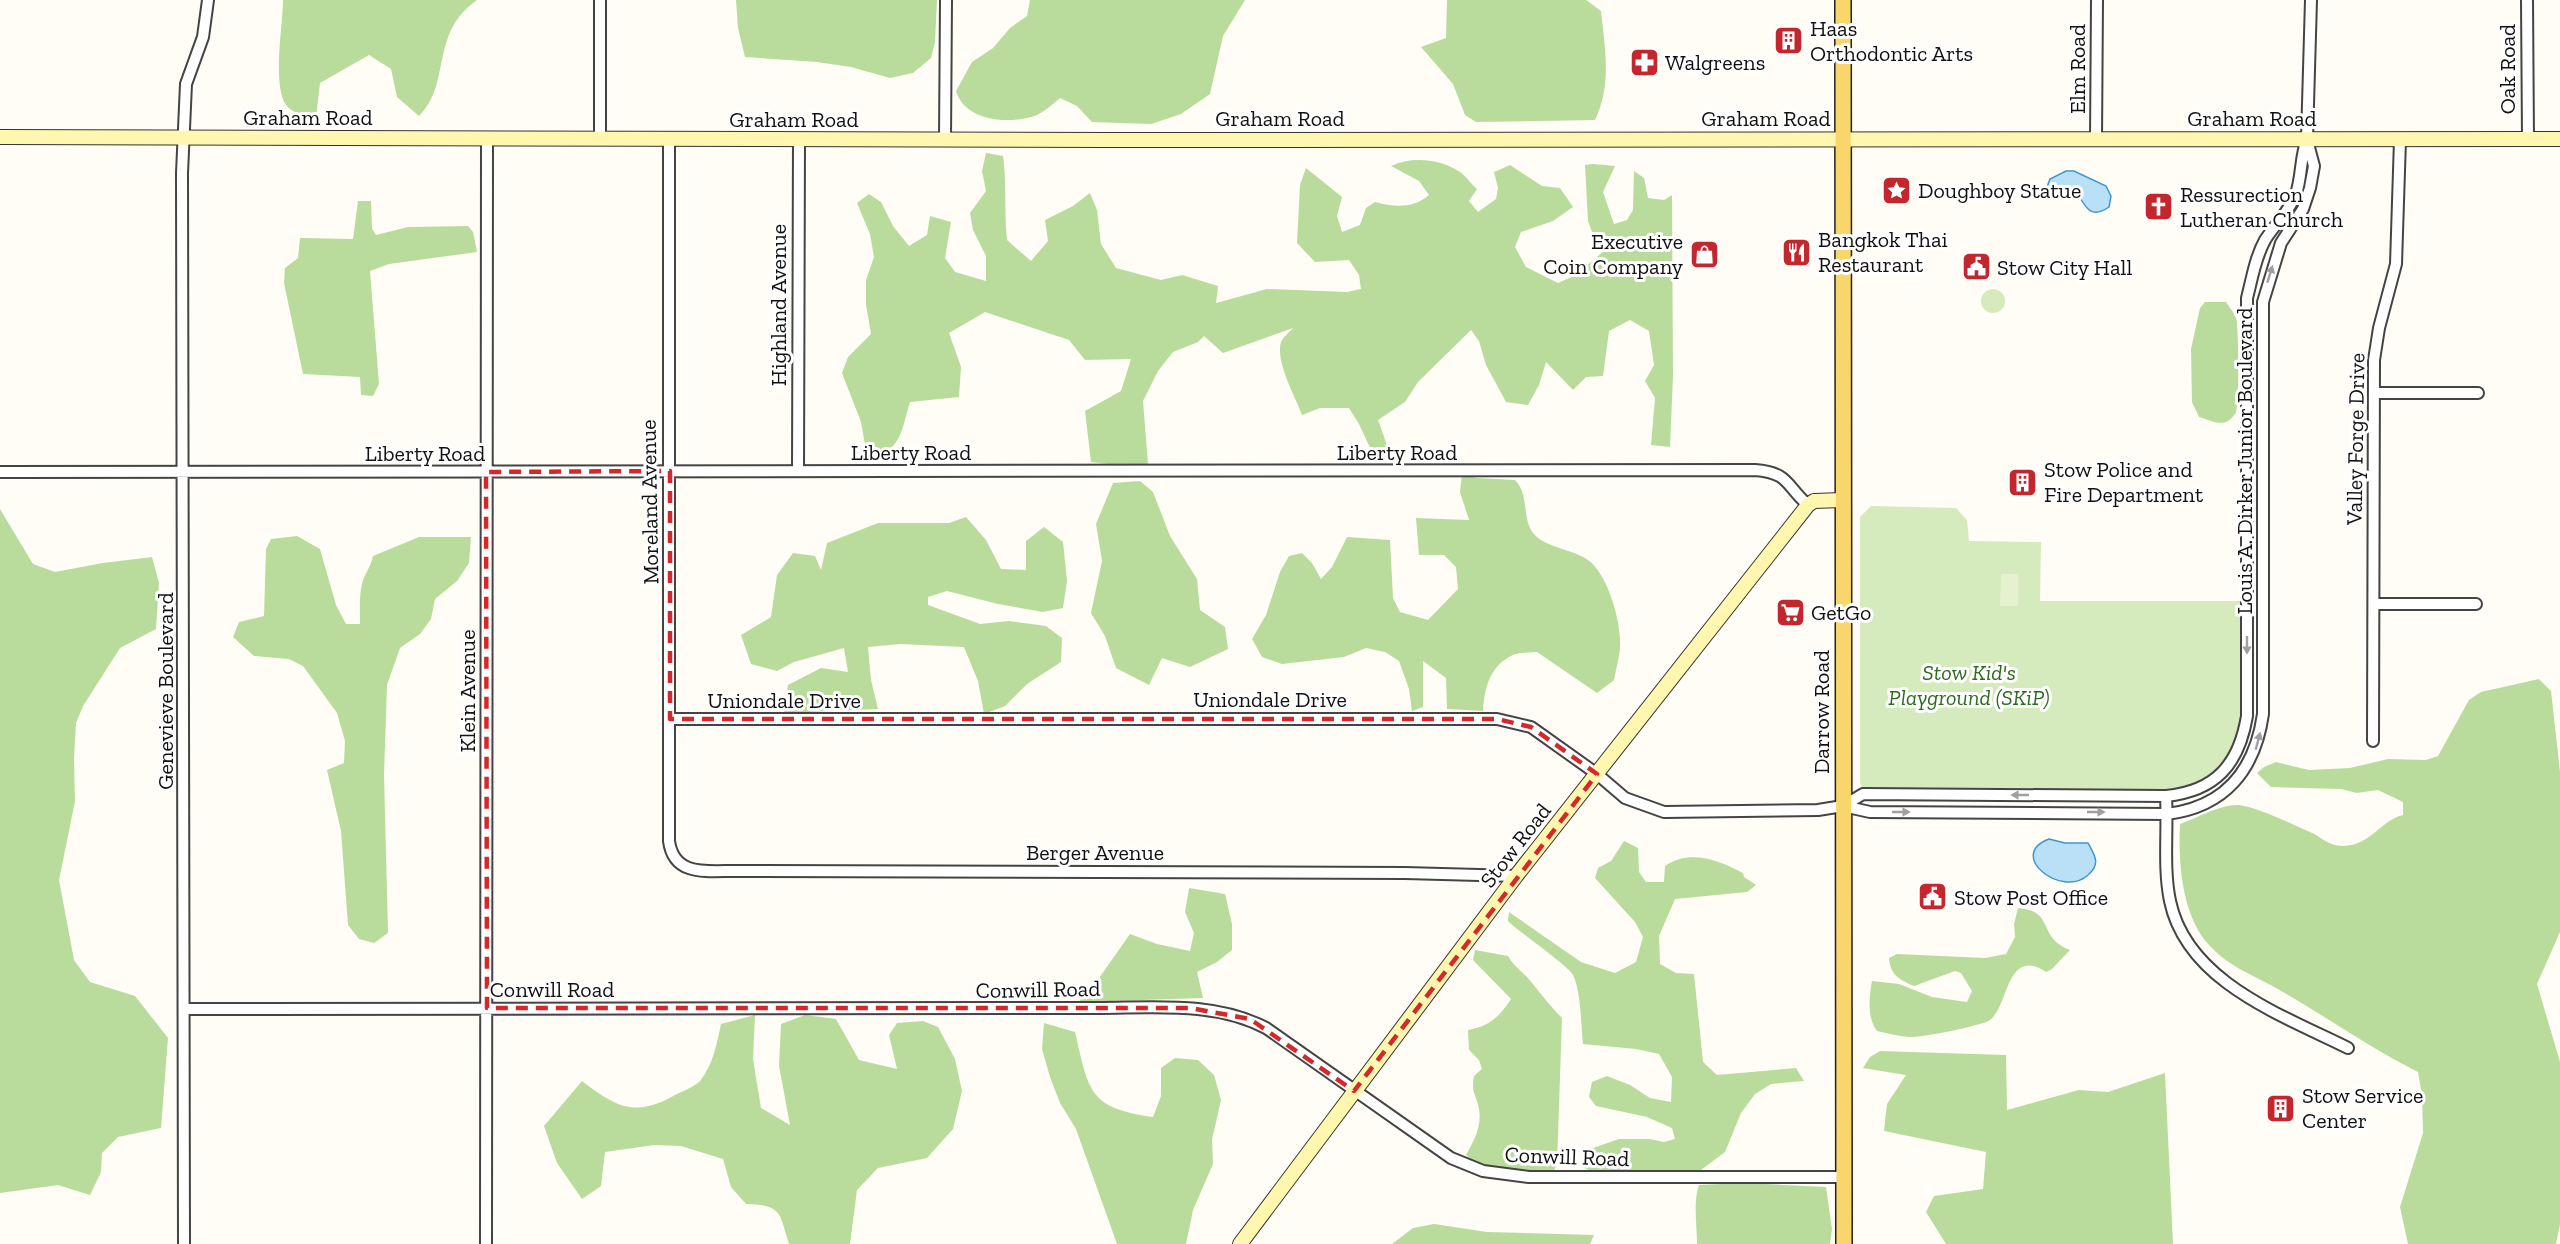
<svg xmlns="http://www.w3.org/2000/svg" width="2560" height="1244" font-family="'Zilla Slab',serif">
	<style>
		.green { fill: #d5ebbd }
		.forest { fill: #b9dc9c }
		.pitch { fill: #e6f2cf }
		.water { fill: #b9e0f7; stroke: #3f96cf; stroke-width: 1.5 }
		.lines { fill: none; stroke-linecap: round; stroke-linejoin: round }
		.street-casing { stroke: #444; stroke-width: 14 }
		.secondary-casing { stroke: #333; stroke-width: 16 }
		.primary-casing { stroke: #222; stroke-width: 18 }
		.street { stroke: #fff; stroke-width: 10 }
		.secondary { stroke: #fff6b0; stroke-width: 14 }
		.primary { stroke: #f9d66b; stroke-width: 15 }
		.oneway { fill: #a0a0a0 }
		.marked { fill: none; stroke: #d62828; stroke-width: 4.5; stroke-dasharray: 12 8; stroke-linejoin: round }
		.labels { text-anchor: middle; stroke-width: 6; stroke-linejoin: round; paint-order: stroke }
		.poi-label { font-size: 22px; fill: #111; stroke: #fff; text-anchor: start }
		.street-label { font-size: 22px; fill: #111; stroke: #fff }
		.park-label { font-size: 22px; font-style: italic; fill: #2f6b1f; stroke: #fff }
	</style>
	<rect width="100%" height="100%" fill="#fffdf5"/>
	<!-- green -->
	<path class="green" d="M1981 301a12 12 0 1 1 24 0a12 12 0 1 1-24 0Z
		M1871 506 1956 508 1967 520 1969 541 2041 542 2040 601H2247V716L2236 755 2188 793 1863 794 1860 782V517Z"/>
	<!-- forest -->
	<path class="forest" d="M283 0H477C429 33 452 84 419 116L397 97 391 69 369 55 320 83 316 118C306 116 293 114 286 105 272 84 283 25 283 0Z
		M736 0H937L935 42 931 58 913 73 890 78 851 67 817 62 745 57 738 28Z
		M1030 0H1245L1223 36 1210 94 1181 114 1151 124 1092 122 1077 106 1060 98C1053 104 1045 111 1037 115 1011 125 965 122 956 91L972 62 993 48 1010 28 1027 16Z
		M1447 0H1586L1601 11C1605 50 1612 84 1595 120L1476 122 1465 115 1453 84 1421 47 1446 38Z
		M986 153 1003 156C1007 184 1004 212 1007 240L1031 261 1048 241 1045 220 1073 206 1090 193 1097 210 1101 244 1116 268 1161 280 1182 275 1218 286 1216 303 1267 289 1347 292 1361 289 1359 275 1349 260 1315 262 1297 243 1300 185 1306 168 1342 197 1337 216 1342 232 1360 225 1366 208 1375 202C1394 207 1413 209 1429 195L1419 181 1391 166C1413 156 1440 159 1460 172 1466 176 1471 184 1477 189L1469 201 1478 212 1496 199 1498 188 1494 172 1510 165 1542 186 1560 188 1573 207 1553 221 1521 232 1515 247 1526 267 1558 283 1576 275 1612 244 1594 237 1588 221 1585 165 1593 164 1615 166 1603 192 1614 224 1627 220 1633 210 1634 171 1644 178 1648 198 1664 200 1672 195 1673 376 1670 447 1651 445 1655 398 1645 381 1654 365 1649 331 1630 320 1609 331 1603 376 1586 377 1573 390 1546 362 1539 385 1528 405 1506 402 1486 365 1479 341 1471 330 1418 382 1405 402 1378 420 1392 459 1372 452 1359 424 1349 408H1320L1302 415C1295 396 1275 361 1281 342 1283 337 1290 332 1293 328L1223 353 1204 336 1198 342 1173 352 1158 371 1143 401 1148 464 1133 467 1091 462 1085 411 1121 391 1131 359 1085 360 1069 340 985 312 949 333 961 367 959 397 910 402C901 431 902 453 867 456L861 422 842 373 848 357 871 334 866 305V280L874 257 870 234 857 203 869 194 881 202 893 226 909 246 927 235 930 216 951 222 945 258 955 272 986 281V256L973 230 970 213 986 191 982 171Z
		M358 201H371L372 229 376 235 408 227 468 226 473 232 477 252 389 264 370 271 379 384 373 396 361 395 360 377 303 374 284 283 285 268 298 258 300 238 353 239Z
		M2205 302H2226C2229 307 2234 312 2236 318 2239 325 2239 406 2236 412 2235 415 2229 421 2226 422 2218 425 2207 419 2199 417L2192 402 2191 349 2200 308Z
		M1462 474 1477 478 1515 480C1530 495 1521 519 1534 534 1546 548 1573 549 1588 560 1608 574 1622 624 1620 648 1619 658 1616 669 1614 680L1597 693 1537 652C1529 653 1519 652 1513 655 1490 665 1484 689 1483 711L1447 709 1446 678 1423 661V707L1412 711 1409 689 1399 661 1385 652 1366 648 1344 657 1282 664 1262 657 1252 639 1266 615 1280 572 1289 556 1302 553 1312 563 1321 579 1332 567 1347 537 1390 540 1393 598 1400 612 1428 620 1458 589 1456 567 1444 555H1419L1416 518 1469 520 1460 492Z
		M1140 481 1153 492 1170 536 1197 579 1200 610 1225 627 1228 649 1190 667 1162 658 1149 685 1116 668 1105 636 1091 613 1102 561 1096 524 1113 483Z
		M0 509 33 564 55 572 103 563 152 557 159 583 156 629 120 648 83 706 76 723 74 758 75 801 59 880 74 960 90 982 135 996 168 1038 161 1128 118 1137 102 1153 101 1172 90 1195 58 1185 0 1193Z
		M966 517 986 540 1001 569 1026 570V541L1044 527 1063 542 1067 581 1063 608 1043 612 998 604 947 591 928 597V605L980 624 1009 621 1046 626 1062 638 1061 662 1027 684 1005 706 984 714 978 681 964 647 900 644 868 647 871 680 878 709 784 713 788 685 821 668 848 672 844 648 794 662 777 671 751 664 741 635 771 617 777 575 793 553 815 556 821 570 827 543 878 523H949Z
		M297 536 320 549 336 605 346 624H360C360 610 359 597 362 584 364 574 371 567 373 556L419 537H471L469 563 457 581 435 599 431 619 420 634 400 648 387 685 384 775 388 933 374 943 359 939 348 925 341 831 327 770 344 763 345 741 337 713 303 666 289 659 254 656 233 637 239 622 264 616 266 549 271 539Z
		M2539 679 2551 691 2560 772V932L2537 984 2560 1062V1224L2556 1244H2408L2400 1207 2423 1133 2422 1095 2418 1072C2368 1047 2324 1015 2276 988 2253 975 2228 966 2210 946 2182 917 2178 863 2180 824 2197 818 2219 805 2237 805 2252 805 2295 825 2310 832 2322 837 2328 846 2343 846 2372 845 2379 821 2403 815V802L2378 790 2357 793 2341 789 2271 787 2257 773 2264 767 2276 762 2309 770 2350 768 2388 759 2426 760 2438 756 2469 700 2481 692Z
		M1624 841 1638 848 1639 872 1646 882H1664L1665 866C1690 849 1718 860 1743 873L1744 877 1756 885 1747 892 1675 899 1659 936 1660 964 1676 973 1694 974 1703 1062 1717 1075 1796 1068 1804 1081 1771 1084 1755 1094 1741 1113 1725 1152 1701 1170 1594 1173 1581 1166 1593 1148 1619 1139H1649L1664 1142 1675 1139 1672 1128 1647 1117 1596 1106 1589 1097 1592 1082 1607 1076 1630 1085 1650 1098 1671 1102 1672 1077 1659 1054 1636 1049 1583 1044C1581 1025 1581 991 1573 975 1569 966 1520 933 1508 921L1509 912 1581 962 1615 973 1636 962 1643 937 1635 922 1595 878 1598 868 1611 861Z
		M1189 888 1225 894 1232 924V950L1217 962 1197 972 1203 998 1080 1002 1081 991 1097 981 1130 934 1157 944 1190 951 1194 933 1185 912Z
		M2018 908C2056 911 2036 937 2070 950L2052 969 2046 972C2006 946 2009 1006 1990 1020 1981 1026 1920 1038 1909 1037 1898 1036 1887 1033 1877 1031 1867 1018 1869 997 1872 981L1899 984 1932 997 1967 1002 1972 991 1961 973 1955 971 1914 986C1900 980 1890 975 1889 958L1897 954 1985 958 2006 954 2015 937 2014 924Z
		M1475 950 1508 956C1513 965 1520 970 1527 977 1539 991 1549 1005 1562 1018L1557 1164 1553 1173C1527 1172 1486 1176 1466 1155 1474 1141 1482 1126 1479 1109 1476 1092 1471 1096 1474 1076L1482 1069 1479 1060 1469 1050 1468 1030C1490 1026 1499 1017 1511 999L1473 960Z
		M755 1015 753 1059 761 1108 790 1125 779 1066 781 1024 805 1015 836 1019 859 1060 897 1069 889 1035 897 1023 923 1021 938 1027 955 1059 962 1091 953 1129 927 1158 878 1168 857 1190 850 1244H789C779 1212 782 1205 746 1204L731 1187 723 1159 681 1146 654 1145 605 1152 601 1186 582 1199 557 1163 544 1126 582 1081C616 1107 635 1118 675 1095 683 1091 694 1087 700 1081 713 1065 717 1043 721 1024Z
		M1044 1023 1075 1032C1089 1091 1088 1108 1153 1117L1161 1096V1068L1175 1058 1198 1060 1214 1075 1221 1100 1212 1140 1213 1164 1193 1210 1186 1244H1117L1076 1129 1060 1103 1050 1077 1042 1049Z
		M1880 1051 2006 1055 2007 1110 2079 1090 2108 1092 2165 1073 2173 1244H1946L1926 1212 1934 1196 1983 1189 1986 1152 1884 1131 1887 1104 1906 1075 1863 1068 1870 1057Z
		M1744 1183 1826 1187 1832 1229 1830 1244H1697C1697 1226 1693 1201 1699 1185Z
		M1434 1224 1487 1232 1594 1235 1590 1244H1392L1413 1228Z"/>
	<!-- pitch -->
	<path class="pitch" d="M2001 574H2018V606H2000Z"/>
	<!-- water -->
	<path class="water" d="M2066 171H2074L2106 186 2111 196 2109 207C2092 219 2086 209 2078 194L2060 189 2049 190 2047 187 2050 179Z
		M2049 839 2065 843H2088C2095 856 2101 864 2088 875 2062 899 2006 855 2049 839Z"/>
	<g class="lines">
		<defs>
			<path id="street" d="M600 0V139
				M2527 0 2528 138
				M945 139 946 0
				M2096 139 2097 0
				M669 140V841C674 879 711 870 741 871L1405 873 1516 876
				M2375 393H2478
				M798 471 799 139
				M0 472 1755 470C1790 473 1785 485 1808 505
				M2375 604H2476
				M670 719H1497L1531 727 1597 774 1625 798 1664 812 1818 810 1843 806 1863 794 2166 796C2216 791 2239 764 2247 716V298C2252 279 2255 258 2265 240 2275 224 2289 212 2296 194 2302 176 2300 158 2307 139L2311 0
				M2373 741 2374 360 2379 328 2396 264 2400 140
				M2166 796C2168 830 2163 867 2170 901 2187 982 2282 1015 2348 1048
				M1843 806 1870 812 2167 814C2225 807 2255 770 2263 714V302L2281 243 2303 209 2310 188 2314 166 2307 140
				M185 1009 1097 1008C1154 1008 1214 1001 1266 1028L1451 1158 1483 1171 1529 1177H1844
				M184 1244 182 173 186 84 203 37 208 0
				M486 1244 487 139"/>
			<path id="secondary" d="M0 137 1107 140 2560 139
				M1240 1244 1516 876 1808 505 1814 501 1842 500"/>
			<path id="primary" d="M1843 0 1844 1244"/>
		</defs>
		<!-- street casing -->
		<use href="#street" class="street-casing"/>
		<!-- secondary casing -->
		<use href="#secondary" class="secondary-casing"/>
		<!-- primary casing -->
		<use href="#primary" class="primary-casing"/>
		<!-- street -->
		<use href="#street" class="street"/>
		<!-- secondary -->
		<use href="#secondary" class="secondary"/>
		<!-- primary -->
		<use href="#primary" class="primary"/>
	</g>
	<!-- one-way arrows -->
	<defs><path id="oneway-solid" d="M-6-.8H1V-3.2L6.5 0L1 3.2V.8H-6Z" transform="scale(1.5)"/></defs>
	<g class="oneway">
		<use href="#oneway-solid" transform="translate(2270 274) rotate(-73)"/>
		<use href="#oneway-solid" transform="translate(2247 645) rotate(90)"/>
		<use href="#oneway-solid" transform="translate(2258 741) rotate(-75)"/>
		<use href="#oneway-solid" transform="translate(2020 795) rotate(-180)"/>
		<use href="#oneway-solid" transform="translate(1901 812)"/>
		<use href="#oneway-solid" transform="translate(2096 812)"/>
	</g>
	<!-- marked area -->
	<path class="marked" d="M670 471V719H1497L1531 727 1597 774 1354 1091 1250 1019 1190 1008H487L486 472Z"/>
	<!-- icons -->
	<defs>
		<symbol id="building-square" viewBox="-11 -11 22 22"><rect x="-9" y="-9" width="18" height="18" rx="4" fill="#c4262e" stroke="#fff"/><path d="M-4-6H4V6H1V3H-1V6H-4ZM-2.5-4.3h1.7v1.8h-1.7ZM.8-4.3h1.7v1.8H.8ZM-2.5-1h1.7V.8h-1.7ZM.8-1h1.7V.8H.8Z" fill="#fff"/></symbol>
		<symbol id="pharmacy-square" viewBox="-11 -11 22 22"><rect x="-9" y="-9" width="18" height="18" rx="4" fill="#c4262e" stroke="#fff"/><path d="M-2-6h4v4h4v4h-4v4h-4v-4h-4v-4h4Z" fill="#fff"/></symbol>
		<symbol id="sight-square" viewBox="-11 -11 22 22"><rect x="-9" y="-9" width="18" height="18" rx="4" fill="#c4262e" stroke="#fff"/><path d="M0-6L1.8-2.2L6-1.7L2.9 1.2L3.7 5.4L0 3.3L-3.7 5.4L-2.9 1.2L-6-1.7L-1.8-2.2Z" fill="#fff"/></symbol>
		<symbol id="church-square" viewBox="-11 -11 22 22"><rect x="-9" y="-9" width="18" height="18" rx="4" fill="#c4262e" stroke="#fff"/><path d="M-1.2-6h2.4v3.5h3.3v2.4h-3.3V6h-2.4V-.1h-3.3v-2.4h3.3Z" fill="#fff"/></symbol>
		<symbol id="restaurant-square" viewBox="-11 -11 22 22"><rect x="-9" y="-9" width="18" height="18" rx="4" fill="#c4262e" stroke="#fff"/><path d="M-5-6h1v4h1v-4h1v4h1v-4h1v5L-1.5 .5V6h-2V.5L-5-1ZM5-6V6H3V1.5H1.5Q1.5-4 5-6Z" fill="#fff"/></symbol>
		<symbol id="shop-square" viewBox="-11 -11 22 22"><rect x="-9" y="-9" width="18" height="18" rx="4" fill="#c4262e" stroke="#fff"/><path d="M-5-2.5h2.3a2.7 3.5 0 0 1 5.4 0H5L5.5 6h-11ZM-1.5-2.5h3a1.5 2.3 0 0 0-3 0Z" fill="#fff"/></symbol>
		<symbol id="civic-square" viewBox="-11 -11 22 22"><rect x="-9" y="-9" width="18" height="18" rx="4" fill="#c4262e" stroke="#fff"/><path d="M-.6-6.5H3V-4.5H.6V-3L4-1V1h2V6H-6V1h2V-1L-.6-3ZM-1.2 2.5V6h2.4V2.5Z" fill="#fff"/></symbol>
		<symbol id="supermarket-square" viewBox="-11 -11 22 22"><rect x="-9" y="-9" width="18" height="18" rx="4" fill="#c4262e" stroke="#fff"/><path d="M-6-5.5h2.5l.6 2H6L4.5 2H-2.5L-4.4-4H-6ZM-1.5 3.2a1.3 1.3 0 1 0 .1 0ZM3 3.2a1.3 1.3 0 1 0 .1 0Z" fill="#fff"/></symbol>
	</defs>
	<g fill-rule="evenodd">
		<use href="#building-square" x="1772" y="24" width="33" height="33"/>
		<use href="#pharmacy-square" x="1628" y="46" width="33" height="33"/>
		<use href="#sight-square" x="1880" y="174" width="33" height="33"/>
		<use href="#church-square" x="2142" y="190" width="33" height="33"/>
		<use href="#restaurant-square" x="1780" y="236" width="33" height="33"/>
		<use href="#shop-square" x="1688" y="238" width="33" height="33"/>
		<use href="#civic-square" x="1960" y="250" width="33" height="33"/>
		<use href="#building-square" x="2006" y="466" width="33" height="33"/>
		<use href="#supermarket-square" x="1774" y="596" width="33" height="33"/>
		<use href="#civic-square" x="1916" y="880" width="33" height="33"/>
		<use href="#building-square" x="2264" y="1092" width="33" height="33"/>
	</g>
	<g class="labels">
		<!-- poi labels -->
		<g class="poi-label">
			<text x="1810" y="36">Haas<tspan x="1810" dy="25">Orthodontic Arts</tspan></text>
			<text x="1665" y="70">Walgreens</text>
			<text x="1918" y="198">Doughboy Statue</text>
			<text x="2180" y="202">Ressurection<tspan x="2180" dy="25">Lutheran Church</tspan></text>
			<text x="1818" y="247">Bangkok Thai<tspan x="1818" dy="25">Restaurant</tspan></text>
			<text x="1683" y="249" text-anchor="end">Executive<tspan x="1683" dy="25">Coin Company</tspan></text>
			<text x="1997" y="275">Stow City Hall</text>
			<text x="2044" y="477">Stow Police and<tspan x="2044" dy="25">Fire Department</tspan></text>
			<text x="1811" y="620">GetGo</text>
			<text x="1954" y="905">Stow Post Office</text>
			<text x="2302" y="1103">Stow Service<tspan x="2302" dy="25">Center</tspan></text>
		</g>
		<!-- street labels -->
		<g class="street-label">
			<text transform="translate(2077 69) rotate(-90)" y="8">Elm Road</text>
			<text transform="translate(2507 69) rotate(-90)" y="8">Oak Road</text>
			<text x="308" y="125">Graham Road</text>
			<text x="1280" y="126">Graham Road</text>
			<text x="1766" y="126">Graham Road</text>
			<text x="2252" y="126">Graham Road</text>
			<text x="794" y="127">Graham Road</text>
			<text transform="translate(778 305) rotate(-90)" y="8">Highland Avenue</text>
			<text transform="translate(2355 439) rotate(-89)" y="8">Valley Forge Drive</text>
			<text x="911" y="460">Liberty Road</text>
			<text x="1397" y="460">Liberty Road</text>
			<text x="425" y="461">Liberty Road</text>
			<text transform="translate(2244 461) rotate(-90)" y="8">Louis A. Dirker Junior Boulevard</text>
			<text transform="translate(649 502) rotate(-91)" y="8">Moreland Avenue</text>
			<text transform="translate(165 691) rotate(-90)" y="8">Genevieve Boulevard</text>
			<text transform="translate(467 691) rotate(-90)" y="8">Klein Avenue</text>
			<text x="1270" y="707">Uniondale Drive</text>
			<text x="784" y="708">Uniondale Drive</text>
			<text transform="translate(1821 712) rotate(-90)" y="8">Darrow Road</text>
			<text transform="translate(1515 845) rotate(-52)" y="8">Stow Road</text>
			<text x="1095" y="860">Berger Avenue</text>
			<text x="552" y="997">Conwill Road</text>
			<text transform="translate(1038 989) rotate(-1)" y="8">Conwill Road</text>
			<text transform="translate(1567 1156) rotate(2)" y="8">Conwill Road</text>
		</g>
		<!-- park labels -->
		<g class="park-label">
			<text x="1969" y="680">Stow Kid's<tspan x="1969" dy="25">Playground (SKiP)</tspan></text>
		</g>
	</g>
</svg>
